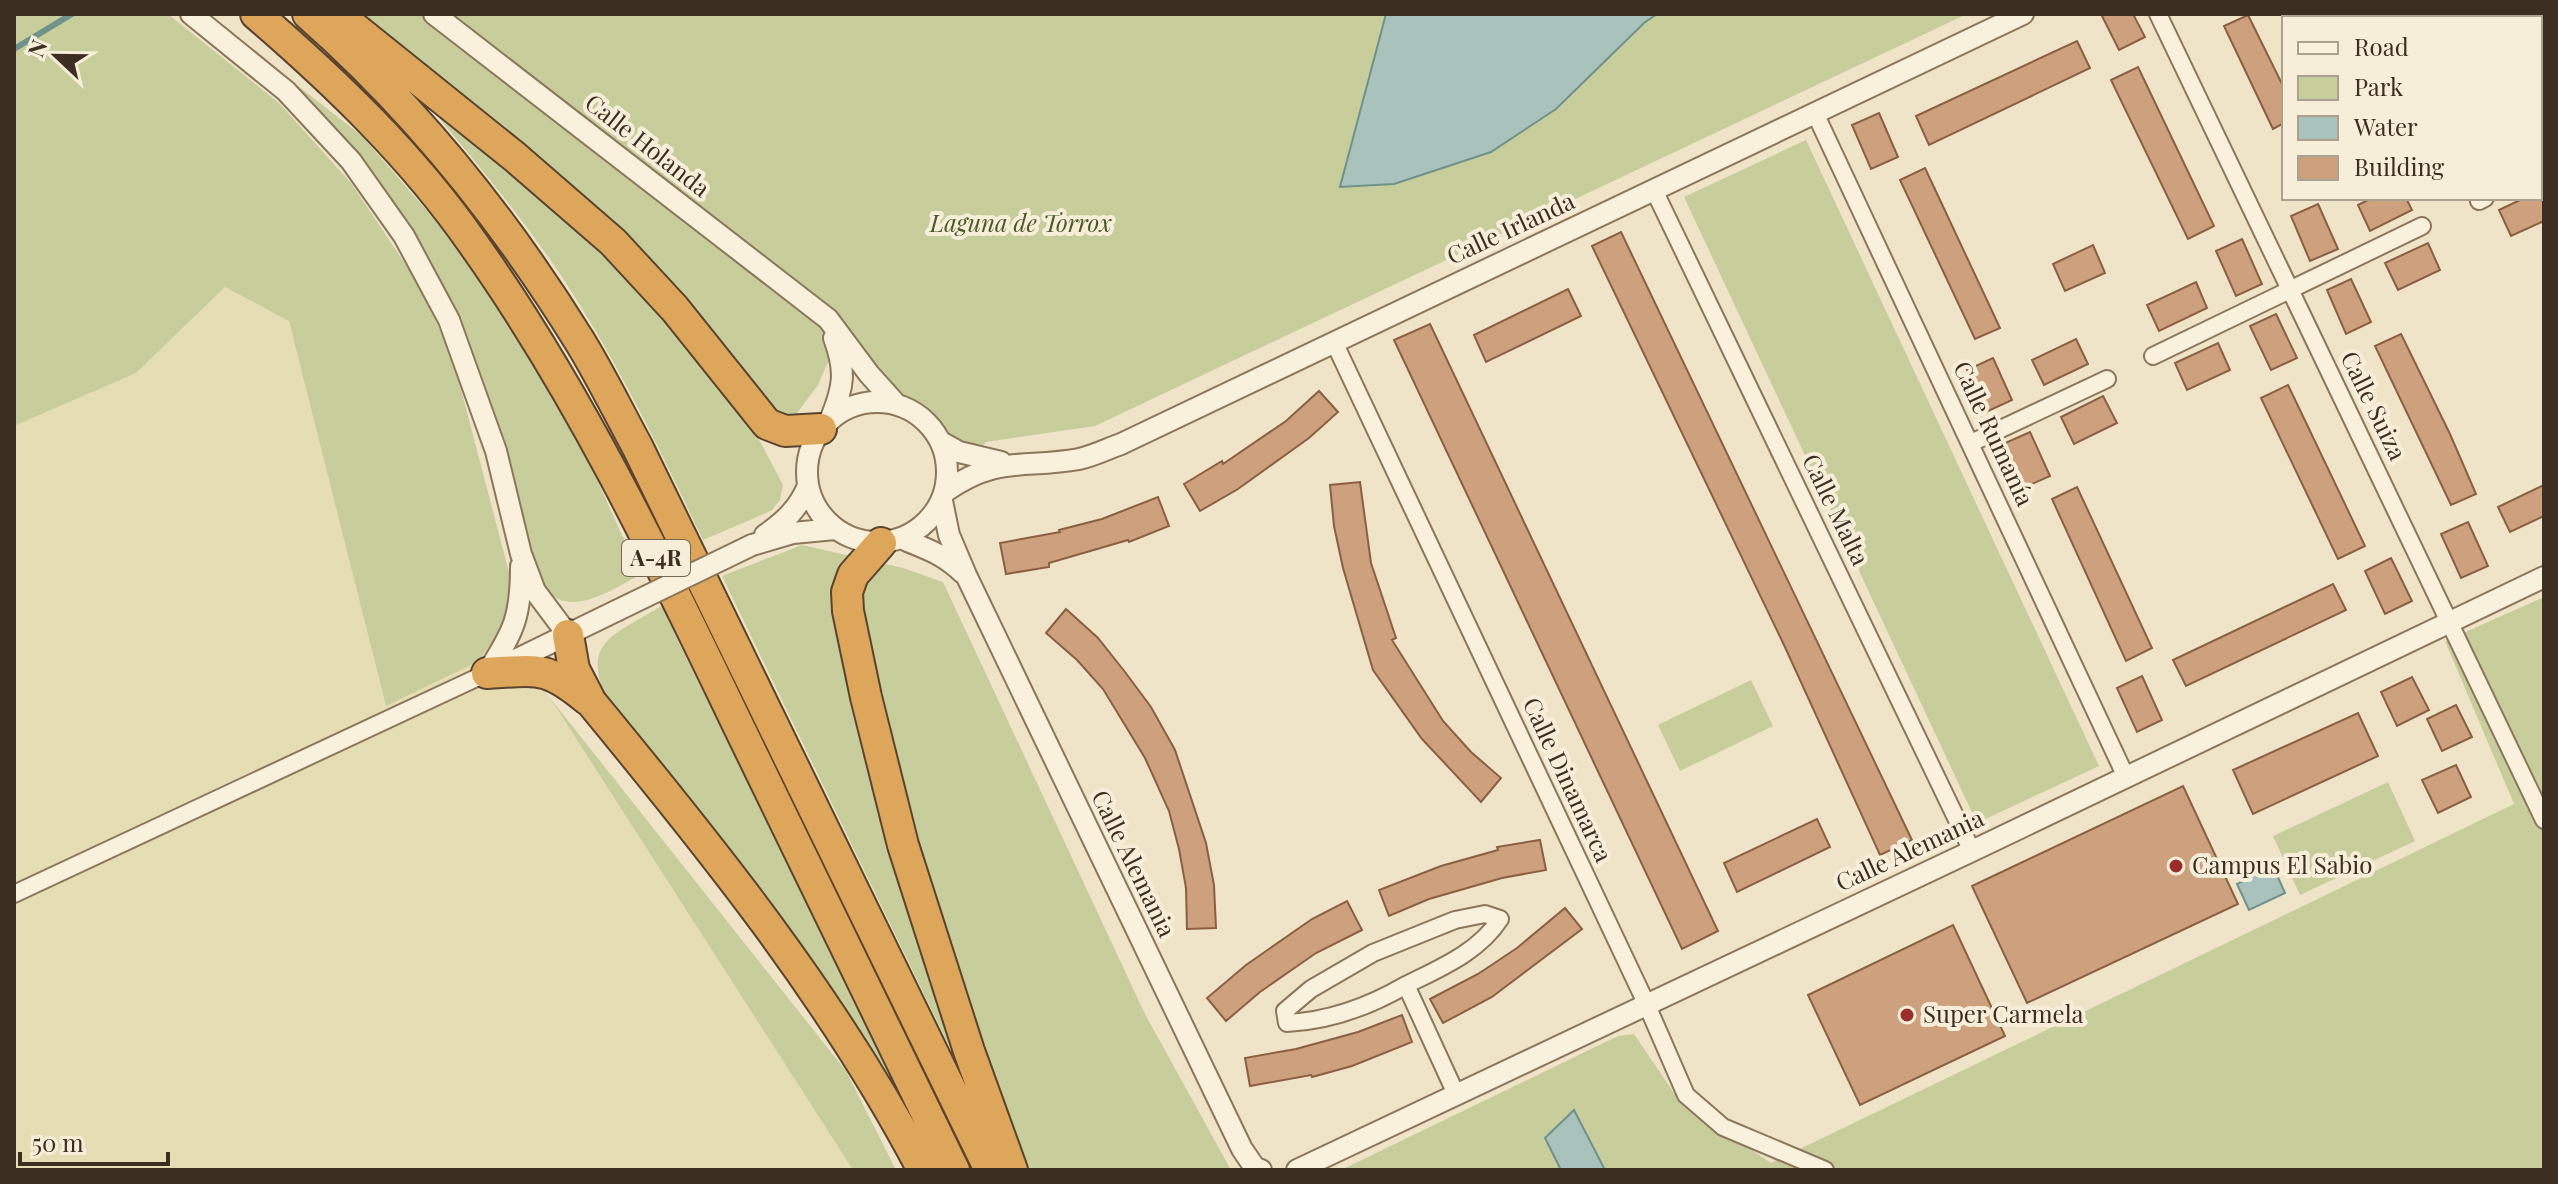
<svg xmlns="http://www.w3.org/2000/svg" width="2558" height="1184" font-family="'Playfair Display',serif">
	<style>
		.farmland { fill: #e5deb5 }
		.green { fill: #c7ce9b }
		.water { fill: #a9c3bc; stroke: #6f928a; stroke-width: 2 }
		.lines { fill: none; stroke-linecap: round; stroke-linejoin: round }
		.stream { stroke: #6f928a; stroke-width: 6 }
		.building { fill: #cda07e; stroke: #8b6042; stroke-width: 2 }
		.minor-casing { stroke: #8c765c; stroke-width: 20 }
		.tertiary-casing { stroke: #8c765c; stroke-width: 24 }
		.motorway-casing { stroke: #5a4430; stroke-width: 34 }
		.minor { stroke: #f9f1dc; stroke-width: 16 }
		.tertiary { stroke: #f9f1dc; stroke-width: 20 }
		.motorway { stroke: #dda65a; stroke-width: 30 }
		.tertiary-bridge-casing { stroke: #8c765c; stroke-width: 24; stroke-linecap: butt }
		.tertiary-bridge { stroke: #f9f1dc; stroke-width: 20 }
		.poi-dot { fill: #9b2d2c; stroke: #f6eed8; stroke-width: 3 }
		.labels { text-anchor: middle; stroke-width: 8; stroke-linejoin: round; paint-order: stroke }
		.shield { fill: #f6eed8; stroke: #746857; stroke-width: 2 }
		.shield-label { font-size: 22px; font-weight: bold; fill: #3c2e20 }
		.street-label { font-size: 24px; fill: #3c2e20; stroke: #f6eed8 }
		.park-label { font-size: 24px; font-style: italic; fill: #4b5827; stroke: #f6eed8 }
		.poi-label { font-size: 24px; fill: #3c2e20; stroke: #f6eed8; text-anchor: start }
	</style>
	<rect width="100%" height="100%" fill="#efe4c8"/>
	<!-- farmland -->
	<path class="farmland" d="M224 287 289 320 386 706 504 627 853 1170H14V426L136 373Z"/>
	<!-- green -->
	<path class="green" d="M14 14H168L279 103 351 183 418 283 453 359 510 576 504 627 477 662 386 706 289 321 225 287 136 373 14 426Z
		M354 14H1967L1095 426 986 442 974 458 948 445 866 368 830 357 818 385 797 413 773 415Z
		M298 86 361 135 442 228 509 325 589 462 640 575C614 588 572 619 546 590 525 567 512 479 502 445 495 418 486 390 477 363 456 303 411 222 371 172 349 145 324 121 301 95Z
		M416 90 593 240 696 354 761 443 783 485 780 500 772 510 757 517 703 540C660 450 617 360 562 277 518 211 466 151 416 90Z
		M1806 140 2099 766 1977 823 1684 197Z
		M802 545 903 568 943 582 1145 1014 1231 1170H1009L722 576Z
		M2544 597V1170H1341L1618 1036 1634 1034 1680 1102 1771 1163 2514 804 2445 641Z
		M663 605 676 637 886 1062 904 1110 611 709C578 641 610 638 663 605Z
		M1751 680 1773 726 1680 771 1658 725Z
		M550 698 846 1071 896 1170H853Z
		M2388 782 2415 841 2300 895 2273 836Z"/>
	<!-- water -->
	<path class="water" d="M1386 14H1657L1644 23 1556 109 1491 152 1394 184 1340 187Z
		M2273 866 2285 893 2249 910 2237 884Z
		M1574 1110 1605 1170H1561L1545 1138Z"/>
	<g class="lines">
		<!-- stream -->
		<path class="stream" d="M14 49 72 14"/>
	</g>
	<!-- building -->
	<path class="building" d="M2101 14H2133L2145 37 2119 50Z
		M2248 15 2284 88V123L2273 129 2224 26Z
		M2077 41 2090 68 1929 145 1916 116Z
		M2138 67 2214 226 2188 239 2111 80Z
		M1879 113 1898 157 1871 169 1852 125Z
		M1925 168 2000 328 1975 339 1900 180Z
		M2372 198H2406L2412 210 2370 231 2358 205Z
		M2524 198H2544V221L2511 236 2499 210Z
		M2318 204 2338 249 2310 261 2291 216Z
		M1621 232 1912 840 1880 855 1784 645 1592 246Z
		M2242 239 2262 284 2236 296 2216 251Z
		M2428 243 2440 270 2398 290 2385 263Z
		M2093 245 2105 273 2065 291 2053 264Z
		M2351 279 2371 322 2346 334 2327 290Z
		M2196 282 2207 308 2159 331 2147 305Z
		M1568 289 1581 316 1486 362 1474 335Z
		M2276 314 2297 358 2271 370 2250 326Z
		M1430 324 1718 931 1682 949 1394 340Z
		M2401 334 2450 434 2476 494 2451 505 2375 346Z
		M2076 339 2088 364 2044 385 2032 360Z
		M2218 343 2230 370 2187 390 2175 363Z
		M1993 358 2012 400 1986 412 1967 370Z
		M2288 385 2365 546 2338 559 2261 398Z
		M1319 391 1338 412 1309 438 1238 489 1200 511 1184 484 1222 461 1223 464 1286 421Z
		M2103 396 2117 423 2074 444 2061 417Z
		M2030 432 2050 476 2023 488 2003 444Z
		M1360 482 1371 563 1396 638 1392 640 1443 721 1471 752 1501 778 1481 802 1422 739 1373 670 1343 568 1334 526 1330 485Z
		M2544 485V516L2510 532 2498 507Z
		M2077 487 2152 648 2126 661 2052 499Z
		M1158 497 1169 526 1129 542 1128 540 1049 563V567L1006 574 1000 543 1060 532 1059 530 1102 519Z
		M2468 522 2488 566 2461 578 2441 534Z
		M2391 558 2412 601 2385 614 2365 571Z
		M2333 584 2346 610 2186 686 2173 660Z
		M1066 609 1098 638 1125 672 1151 707 1175 750 1206 843 1214 885 1216 928 1187 929 1186 888 1179 849 1169 811 1145 758 1103 689 1077 660 1046 633Z
		M2142 676 2162 720 2137 732 2117 688Z
		M2412 677 2429 710 2397 726 2381 692Z
		M2456 705 2472 737 2442 751 2427 719Z
		M2358 713 2378 756 2253 814 2233 770Z
		M2456 765 2471 797 2438 813 2422 780Z
		M2183 786 2238 904 2027 1003 1972 886Z
		M1817 819 1830 847 1737 892 1724 863Z
		M1540 840 1546 870 1502 878 1429 899 1389 916 1379 890 1441 866 1498 850 1497 847Z
		M1347 901 1362 930 1316 953 1260 992 1226 1021 1207 998 1246 965 1312 919Z
		M1565 908 1582 929 1492 997 1443 1023 1430 999 1478 974 1517 948Z
		M1953 925 2005 1036 1860 1105 1808 995Z
		M1402 1015 1412 1042 1352 1066 1312 1077 1311 1075 1250 1086 1245 1058 1296 1049 1358 1032Z"/>
	<g class="lines">
		<defs>
			<path id="minor" d="M2158 14 2544 820
				M1815 113 2126 777
				M2540 172 2544 170
				M1654 190 1972 851
				M2479 201 2485 198
				M1334 342 1646 1003 1686 1095 1723 1127 1825 1170
				M2153 356 2422 226
				M1971 443 2107 379
				M14 894 487 673
				M1406 985C1440 968 1479 952 1500 919L1485 914 1455 920 1373 953 1311 989 1285 1011 1287 1023C1330 1021 1370 1006 1406 985L1456 1094"/>
			<path id="tertiary" d="M191 14 286 91 351 161 404 236 449 320 496 451 521 554 535 591 568 635
				M434 14 828 319 869 374 896 404
				M807 472a70 70 0 1 1 140 0a70 70 0 1 1-140 0Z
				M831 418C844 386 846 371 834 338
				M941 442 959 452 1001 462
				M946 491C998 455 1024 469 1079 459 1093 456 1107 449 1121 444L2023 14
				M942 501 949 535 966 575 1242 1149 1255 1168 1261 1170
				M765 535C785 521 798 509 808 486
				M901 538C927 550 941 552 963 573
				M752 545 793 533 835 529
				M501 667 616 611
				M487 673C514 631 521 617 521 566
				M1297 1170 1972 851 2544 577"/>
			<path id="motorway" d="M256 14C335 82 412 156 472 242 578 391 657 556 736 721 808 870 881 1020 954 1170
				M308 14C415 108 504 219 579 340 600 374 618 411 637 446L990 1170
				M337 14 515 157 613 242 675 309 767 424 785 431 821 429
				M881 543 853 575 847 592 848 611 866 697 903 845 969 1051 1012 1170
				M568 635 574 669 591 702C713 850 834 1000 923 1170
				M487 673C538 670 546 665 588 700"/>
		</defs>
		<!-- minor casing -->
		<use href="#minor" class="minor-casing"/>
		<!-- tertiary casing -->
		<use href="#tertiary" class="tertiary-casing"/>
		<!-- motorway casing -->
		<use href="#motorway" class="motorway-casing"/>
		<!-- minor -->
		<use href="#minor" class="minor"/>
		<!-- tertiary -->
		<use href="#tertiary" class="tertiary"/>
		<!-- motorway -->
		<use href="#motorway" class="motorway"/>
		<defs>
			<path id="tertiary-bridge" d="M616 611 752 545"/>
		</defs>
		<!-- tertiary-bridge casing -->
		<use href="#tertiary-bridge" class="tertiary-bridge-casing"/>
		<!-- tertiary-bridge -->
		<use href="#tertiary-bridge" class="tertiary-bridge"/>
	</g>
	<!-- markers -->
	<g class="poi-dot">
		<circle cx="2176" cy="866" r="8"/>
		<circle cx="1907" cy="1015" r="8"/>
	</g>
	<g class="labels">
		<!-- shield labels -->
		<rect class="shield" x="622" y="540" width="68" height="36" rx="6"/>
		<g class="shield-label">
			<text x="656" y="566">A-4R</text>
		</g>
		<!-- street labels -->
		<g class="street-label">
			<text transform="translate(647 146) rotate(38)" y="8">Calle Holanda</text>
			<text transform="translate(1511 229) rotate(-25)" y="8">Calle Irlanda</text>
			<text transform="translate(2373 406) rotate(64)" y="8">Calle Suiza</text>
			<text transform="translate(1993 434) rotate(65)" y="8">Calle Rumanía</text>
			<text transform="translate(1835 510) rotate(64)" y="8">Calle Malta</text>
			<text transform="translate(1567 780) rotate(65)" y="8">Calle Dinamarca</text>
			<text transform="translate(1910 851) rotate(-25)" y="8">Calle Alemania</text>
			<text transform="translate(1133 864) rotate(64)" y="8">Calle Alemania</text>
		</g>
		<!-- park labels -->
		<g class="park-label">
			<text x="1021" y="232">Laguna de Torrox</text>
		</g>
		<!-- poi labels -->
		<g class="poi-label">
			<text x="2192" y="874">Campus El Sabio</text>
			<text x="1923" y="1023">Super Carmela</text>
		</g>
	</g>
	<!-- border -->
	<rect width="2558" height="1184" fill="none" stroke="#3c2e20" stroke-width="32"/>
	<!-- legend -->
	<rect x="2282" y="16" width="260" height="184" fill="#f6eed8" stroke="#aca18e" stroke-width="2"/>
	<rect x="2298" y="42" width="40" height="12" fill="#f9f1dc" stroke="#aca18e" stroke-width="2"/>
	<text x="2354" y="56" font-size="24" fill="#3c2e20">Road</text>
	<rect x="2298" y="76" width="40" height="24" fill="#c7ce9b" stroke="#aca18e" stroke-width="2"/>
	<text x="2354" y="96" font-size="24" fill="#3c2e20">Park</text>
	<rect x="2298" y="116" width="40" height="24" fill="#a9c3bc" stroke="#aca18e" stroke-width="2"/>
	<text x="2354" y="136" font-size="24" fill="#3c2e20">Water</text>
	<rect x="2298" y="156" width="40" height="24" fill="#cda07e" stroke="#aca18e" stroke-width="2"/>
	<text x="2354" y="176" font-size="24" fill="#3c2e20">Building</text>
	<!-- north arrow -->
	<g transform="translate(56 56) rotate(292)" stroke="#f6eed8" stroke-width="6" paint-order="stroke">
	<path d="M0-6L14 30L0 20L-14 30Z" fill="#3c2e20"/>
	<text y="-12" font-size="22" font-weight="bold" text-anchor="middle" fill="#3c2e20">N</text>
	</g>
	<!-- scale -->
	<path d="M20 1152v12h148v-12" fill="none" stroke="#3c2e20" stroke-width="4"/>
	<text x="32" y="1152" font-size="24" fill="#3c2e20" stroke="#f6eed8" stroke-width="6" paint-order="stroke">50 m</text>
</svg>
